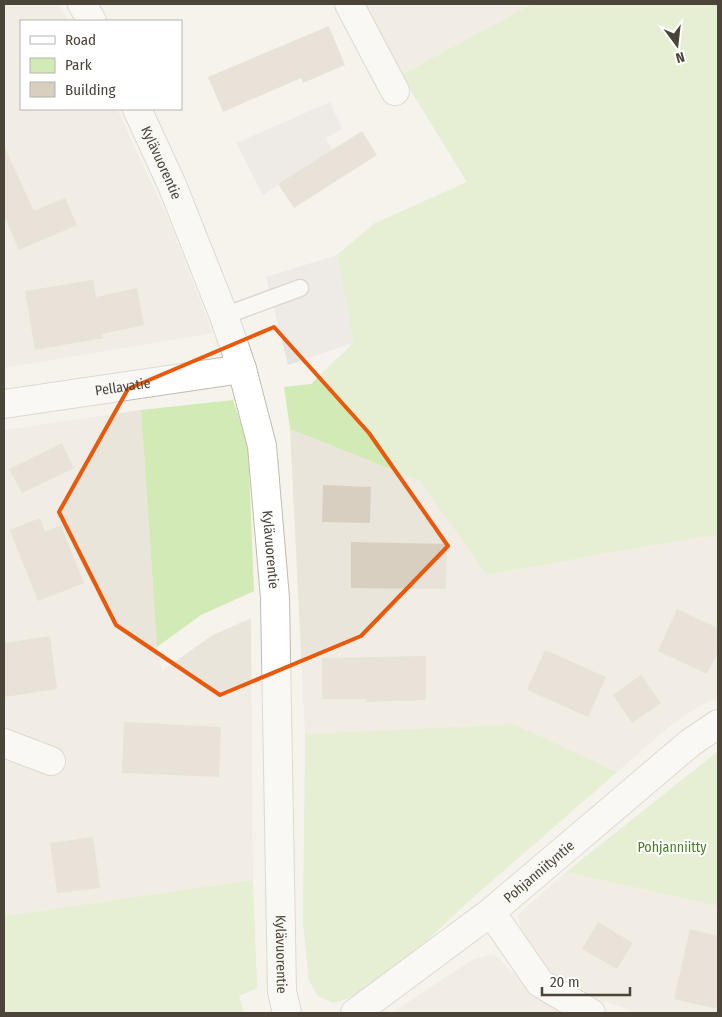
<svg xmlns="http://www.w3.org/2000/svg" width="722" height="1017" font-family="'Fira Sans Condensed',sans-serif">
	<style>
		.residential { fill: #eae5da }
		.green { fill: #d2eab5 }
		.parking { fill: #e5e3e0 }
		.building { fill: #d8cfc1 }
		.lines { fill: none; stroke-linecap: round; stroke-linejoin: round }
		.lane-casing { stroke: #c2bbae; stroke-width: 19 }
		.street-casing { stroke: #c2bbae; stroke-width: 30 }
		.lane { stroke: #fff; stroke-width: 16 }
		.street { stroke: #fff; stroke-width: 28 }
		.marked { fill: none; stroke: #e8590c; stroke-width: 4; stroke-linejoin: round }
		.labels { text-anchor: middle; stroke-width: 4; stroke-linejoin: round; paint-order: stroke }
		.street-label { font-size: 14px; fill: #4b4439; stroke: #fff }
		.park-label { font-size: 14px; fill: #4a7f2a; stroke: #fff }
	</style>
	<rect width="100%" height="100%" fill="#f6f3ec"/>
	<!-- residential -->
	<path class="residential" d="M4 4H58L68 21H21V109H117L170 223 213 333 4 368Z
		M363 4H532L401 75Z
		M141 410 157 647 162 671 211 636 251 618 253 880 4 916V430Z
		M290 429 420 481 488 575 693 538 718 536V698L701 705 671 725 617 772 514 724 305 734Z
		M566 872 718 906V1013H639L603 1001 568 984 543 964 522 937 518 915Z
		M494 954 534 993 568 1013H392L472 960Z"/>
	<!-- green -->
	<path class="green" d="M532 4H718V536L693 538 487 575 420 481 290 429 284 387 311 384 353 343 337 255 375 223 467 182 401 75Z
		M233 400 248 446 254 591 201 615 157 647 141 410Z
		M514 724 617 772 469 901 375 990 333 1003 318 996 309 981 303 924 305 734Z
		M718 751V906L566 872Z
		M253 880 257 988 239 996 244 1013H4V916Z"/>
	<!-- parking -->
	<path class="parking" d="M330 102 342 129 326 138 332 150 263 195 236 143Z
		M337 255 353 343 288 365 266 277Z"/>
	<!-- building -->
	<path class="building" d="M329 26 345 65 303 83 301 78 223 112 208 77Z
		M362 131 377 155 294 208 278 184Z
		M4 146 34 211 65 198 77 225 19 250 4 215Z
		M93 280 96 297 137 288 144 325 102 334 103 338 35 350 25 291Z
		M62 443 74 468 22 493 9 469Z
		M323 485 371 487 370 523 322 522Z
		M40 518 45 532 61 525 84 583 38 601 10 530Z
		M351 542 447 544 446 589 351 588Z
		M677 609 718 628V652L707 674 658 651Z
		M50 636 57 689 4 697V643Z
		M545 650 606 677 588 717 527 690Z
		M426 656V700L366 702V699H322V658Z
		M641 675 661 703 632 723 613 695Z
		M124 722 221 727 219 777 122 773Z
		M93 837 100 888 57 893 50 843Z
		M598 922 633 943 617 969 582 949Z
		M690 929 718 936V1009L674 999Z"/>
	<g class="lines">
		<defs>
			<path id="lane" d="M224 316 300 288"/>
			<g id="street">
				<path d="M82 4 92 21"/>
				<path d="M349 4 395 91"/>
				<path id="s1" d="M137 109 172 185 224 316 242 369 262 446 275 598 282 991 287 1013"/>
				<path id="s2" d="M4 404 242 369"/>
				<path d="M4 743 51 761"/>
				<path d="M491 912 540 983 591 1013"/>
				<path id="s3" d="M355 1013 491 912 690 743 718 724"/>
			</g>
		</defs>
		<!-- lane casing -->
		<use href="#lane" class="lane-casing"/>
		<!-- street casing -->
		<use href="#street" class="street-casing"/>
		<!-- lane -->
		<use href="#lane" class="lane"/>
		<!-- street -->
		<use href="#street" class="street"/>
	</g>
	<!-- marked area -->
	<path d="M0 0H722V1017H0ZM274 327 369 433 448 546 361 636 220 695 116 625 59 512 128 389Z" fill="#f6f3ec" fill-opacity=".55" fill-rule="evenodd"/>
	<path class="marked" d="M274 327 369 433 448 546 361 636 220 695 116 625 59 512 128 389Z"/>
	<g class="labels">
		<!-- street labels -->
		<g class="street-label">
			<text dy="5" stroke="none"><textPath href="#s1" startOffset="59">Kylävuorentie</textPath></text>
			<text dy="5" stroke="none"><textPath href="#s2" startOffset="120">Pellavatie</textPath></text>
			<text dy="5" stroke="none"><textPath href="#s1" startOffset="464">Kylävuorentie</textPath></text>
			<text dy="5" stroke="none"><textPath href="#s3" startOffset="232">Pohjanniityntie</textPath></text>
			<text dy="5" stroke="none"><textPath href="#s1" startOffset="869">Kylävuorentie</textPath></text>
		</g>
		<!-- park labels -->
		<g class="park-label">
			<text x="672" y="852">Pohjanniitty</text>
		</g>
	</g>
	<!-- border -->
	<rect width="722" height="1017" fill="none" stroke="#4b4439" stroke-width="10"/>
	<!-- legend -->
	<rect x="20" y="20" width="162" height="90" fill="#ffffff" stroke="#b7b4b0"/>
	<rect x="30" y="36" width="25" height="8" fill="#ffffff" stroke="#b7b4b0"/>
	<text x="65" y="45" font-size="15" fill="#4b4439">Road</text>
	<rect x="30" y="58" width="25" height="15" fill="#d2eab5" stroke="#b7b4b0"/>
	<text x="65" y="70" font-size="15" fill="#4b4439">Park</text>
	<rect x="30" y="82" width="25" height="15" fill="#d8cfc1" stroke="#b7b4b0"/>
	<text x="65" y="95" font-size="15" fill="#4b4439">Building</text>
	<!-- north arrow -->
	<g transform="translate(677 45) rotate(165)" stroke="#ffffff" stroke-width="4" paint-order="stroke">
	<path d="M0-4L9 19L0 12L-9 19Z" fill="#4b4439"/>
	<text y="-8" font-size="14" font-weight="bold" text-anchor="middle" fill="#4b4439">N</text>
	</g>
	<!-- scale -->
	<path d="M542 987v8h88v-8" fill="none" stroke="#4b4439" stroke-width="2.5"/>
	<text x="550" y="987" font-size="15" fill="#4b4439" stroke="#ffffff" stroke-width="4" paint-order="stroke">20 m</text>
</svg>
